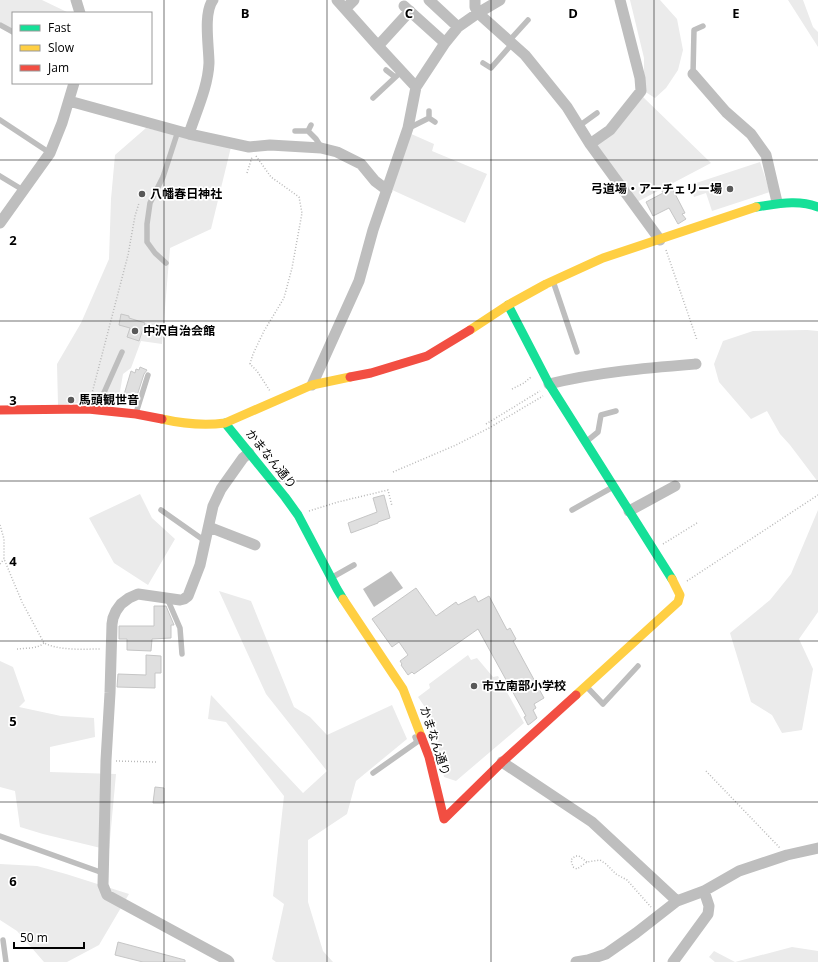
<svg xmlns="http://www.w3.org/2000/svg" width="818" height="962" font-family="'Open Sans','Noto Sans JP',sans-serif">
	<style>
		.green { fill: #ebebeb }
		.water { fill: #bebebe }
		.building { fill: #dfdfdf; stroke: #c6c6c6 }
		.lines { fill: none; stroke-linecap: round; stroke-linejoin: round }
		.path { stroke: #b9b9b9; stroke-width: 1.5; stroke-dasharray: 1 2; stroke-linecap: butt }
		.lane { stroke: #bebebe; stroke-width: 5.5 }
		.street { stroke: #bebebe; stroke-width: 11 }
		.fast { stroke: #16e098; stroke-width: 9 }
		.slow { stroke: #ffcf43; stroke-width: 9 }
		.jam { stroke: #f24e42; stroke-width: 9 }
		.grid { fill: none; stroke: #000; stroke-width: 1; stroke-opacity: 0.55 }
		.poi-dot { fill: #595959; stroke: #fff; stroke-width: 1.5 }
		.labels { text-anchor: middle; stroke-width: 3.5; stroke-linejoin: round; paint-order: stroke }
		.poi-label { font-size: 12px; font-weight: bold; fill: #000; stroke: #fff; text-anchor: start }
		.street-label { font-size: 12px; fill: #000; stroke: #fff }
		.grid-label { font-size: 13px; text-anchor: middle; font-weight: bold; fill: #000; stroke: #fff; stroke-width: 3.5; stroke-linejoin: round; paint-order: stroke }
	</style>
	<rect width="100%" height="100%" fill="#fff"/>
	<!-- green -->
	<path class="green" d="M0 0H42L69 13H13V31L0 26Z
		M630 0H660L677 19 683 50 678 70 666 88 655 98 644 91V58Z
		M788 0H803L813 27 818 32V47Z
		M642 96 711 163 635 203 594 145Z
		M146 128 231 147 211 229 170 248 162 344 141 341 131 368 123 374 118 403 102 401 58 405 57 364 81 323 109 259 111 199 115 155Z
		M409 133 434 144 432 151 487 174 465 223 390 189Z
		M760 162 770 192 712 211 706 193 694 197 690 185Z
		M807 330 818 331V482L790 445 780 434 767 411 751 419 719 382 714 364 723 341 753 331Z
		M140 494 152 518 175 539 148 585 114 563 89 518Z
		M818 510V612L799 639 813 669 802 730 782 733 772 715 751 702 730 633 770 600 791 574Z
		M219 591 251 601 294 707 310 717 327 735 392 705 407 739 356 781 347 814 308 840V902L323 951 333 962H276L272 959 284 904 273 896 284 796 226 722 208 719 211 695 303 793 327 771 266 694Z
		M468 655 471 660 477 658 493 677 498 676 524 723 456 781 444 777 433 719 418 697 430 688 429 684Z
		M0 661 13 667 25 701 19 707 61 716 94 718 95 737 50 747V772L116 774 109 850 43 834 20 827 15 791 0 787Z
		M0 864 37 866 66 874 129 894 99 945 67 962H44L17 931 0 920Z
		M792 947 818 951V962H715L709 957 714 951 735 962Z"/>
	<!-- water -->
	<path class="water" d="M391 571 403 588 374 607 363 589Z"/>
	<!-- building -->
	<path class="building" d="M671 186 685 213 682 214 686 219 678 224 669 208 653 216 646 202 663 193 662 191Z
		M121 314 129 316V318L145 323 139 341 127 337 130 328 119 325Z
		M140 367 147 370 144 374 135 402 123 398 131 371 135 373 136 369 139 370Z
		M384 495 390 518 378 522V523L351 533 348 523 377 512 373 498Z
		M416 588 436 616 456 602 458 605 475 596 478 602 489 596 507 630 510 628 516 639 513 641 544 698 534 704 536 708 533 710 537 718 531 723 528 725 524 717 526 716 478 629 414 674 412 672 408 675 401 665 402 664 400 661 408 655 399 642 392 647 372 619Z
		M154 606H166L174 625H171V638L152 639 151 651 127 650V639H119V626H154Z
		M146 655 161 656V673H155V688L117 687 118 674 146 675Z
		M155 787 164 788V803H153Z
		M118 942 185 960V962H143L115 955Z"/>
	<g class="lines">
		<!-- path -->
		<path class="path" d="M256 156 271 177 299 197 302 213 292 268 284 298 264 331 253 354 250 364 257 371 270 391
			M247 173 252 157
			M666 250 697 340
			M512 389 524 383 531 377
			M91 397 128 255 135 216 139 203
			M486 424 540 391
			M393 472 456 445 489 428 543 396
			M309 511 338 502 388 490 392 506
			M0 525 4 539V559L22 602 44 643C61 651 82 649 101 649
			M663 544 697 523
			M0 564 4 559
			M687 581 818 495
			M17 649C26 648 37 649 44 643
			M116 761 156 762
			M706 771 780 848
			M587 862 579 856H575L571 860 573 867 577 869 587 862 600 860 606 864 616 874 627 880 651 907"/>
		<!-- lane -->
		<path class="lane" d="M0 25 13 32
			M509 41 528 20
			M483 63 491 68 512 44
			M386 70 395 77
			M693 74 694 30 703 26
			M373 98 402 71
			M429 118 435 122
			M0 120 50 153
			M579 126 597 113
			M409 128 429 118V111
			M295 131H308L316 139 321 147
			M308 131 311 125
			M0 176 23 190
			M166 263 155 253 147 242V224L150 203 163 177 178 131
			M553 281 577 352
			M100 409 102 397 122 352
			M136 413 148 375
			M587 441 598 432 601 415 616 411
			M161 510 205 541
			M572 510 613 487
			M331 578 354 565
			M167 598 180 628 182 654
			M586 686 603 704 638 666
			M373 773 417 742 415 737
			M0 836 103 873
			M3 940 6 962"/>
		<!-- street -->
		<path class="street" d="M76 0 80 13
			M337 0 378 46 416 87
			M429 0 458 27
			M475 0V7L478 13 525 55 567 107 590 144 660 240
			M404 6 445 43
			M345 9 354 0
			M378 46 410 11
			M693 74 726 112 751 134 766 155 777 202
			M69 101 189 134 249 147 270 145 321 148 337 152 361 164 375 181 387 190
			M189 134C196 112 208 87 209 63 209 47 203 13 213 0
			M590 144 610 130 641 91 640 78 620 0
			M0 223 50 153 62 123 74 83
			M549 384C597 372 647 368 696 364
			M312 385 359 281 373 230 408 128 416 87 445 43 458 27 478 13 500 0
			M629 511 675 486
			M209 527 255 545
			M502 762 592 822 677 901
			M229 962 227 960 107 895 103 885 106 760 110 693 112 624 113 618 116 611 121 604 129 598 138 594 180 600 184 599 188 596 200 565 213 506 221 489 243 458 249 453
			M576 962 588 960 606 954 636 933 677 901 704 891 739 871 787 855 818 848
			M673 962 708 914 709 906 704 891"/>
		<!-- fast -->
		<path class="fast" d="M756 207C777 204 798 199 818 207
			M508 305 549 384 672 579
			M225 423 285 497 298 515 337 589 343 599"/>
		<!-- slow -->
		<path class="slow" d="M470 330 508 305 546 284 603 258 756 207
			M162 419C184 424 203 426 225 423L312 385 350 377
			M343 599 403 689 421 736
			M576 695 678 602 680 595 672 579"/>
		<!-- jam -->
		<path class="jam" d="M350 377 371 373 427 356 470 330
			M0 410 88 409 136 414 162 419
			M421 736 429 757 444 819 502 762 576 695"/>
	</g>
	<!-- grid -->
	<path class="grid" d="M164 0V962M327 0V962M491 0V962M654 0V962M0 160H818M0 321H818M0 481H818M0 641H818M0 802H818"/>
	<!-- markers -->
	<g class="poi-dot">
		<circle cx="730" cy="189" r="4"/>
		<circle cx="142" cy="194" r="4"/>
		<circle cx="135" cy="331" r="4"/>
		<circle cx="71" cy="400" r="4"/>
		<circle cx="474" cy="686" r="4"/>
	</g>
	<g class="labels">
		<!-- poi labels -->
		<g class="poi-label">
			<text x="722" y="193" text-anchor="end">弓道場・アーチェリー場</text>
			<text x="150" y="198">八幡春日神社</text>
			<text x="143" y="335">中沢自治会館</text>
			<text x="79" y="404">馬頭観世音</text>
			<text x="482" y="690">市立南部小学校</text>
		</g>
		<!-- street labels -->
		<g class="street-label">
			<text transform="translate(271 459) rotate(51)" y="4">かまなん通り</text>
			<text transform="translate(435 741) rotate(72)" y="4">かまなん通り</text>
		</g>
	</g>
	<g class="grid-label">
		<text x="245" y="18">B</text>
		<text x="409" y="18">C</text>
		<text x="573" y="18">D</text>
		<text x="736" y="18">E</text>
		<text x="13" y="245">2</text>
		<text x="13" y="405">3</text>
		<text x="13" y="566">4</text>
		<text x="13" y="726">5</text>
		<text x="13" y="886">6</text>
	</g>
	<!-- legend -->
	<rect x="12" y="12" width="140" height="72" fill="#ffffff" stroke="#999999"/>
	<rect x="20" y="25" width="20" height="6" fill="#16e098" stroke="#999999"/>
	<text x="48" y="32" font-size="12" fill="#000000">Fast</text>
	<rect x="20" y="45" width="20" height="6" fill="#ffcf43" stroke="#999999"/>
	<text x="48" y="52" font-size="12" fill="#000000">Slow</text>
	<rect x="20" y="65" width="20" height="6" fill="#f24e42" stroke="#999999"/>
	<text x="48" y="72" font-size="12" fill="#000000">Jam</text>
	<!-- scale -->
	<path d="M14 942v6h70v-6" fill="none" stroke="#000000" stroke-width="2"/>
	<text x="20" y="942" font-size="12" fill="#000000" stroke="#ffffff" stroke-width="3" paint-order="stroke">50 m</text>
</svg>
